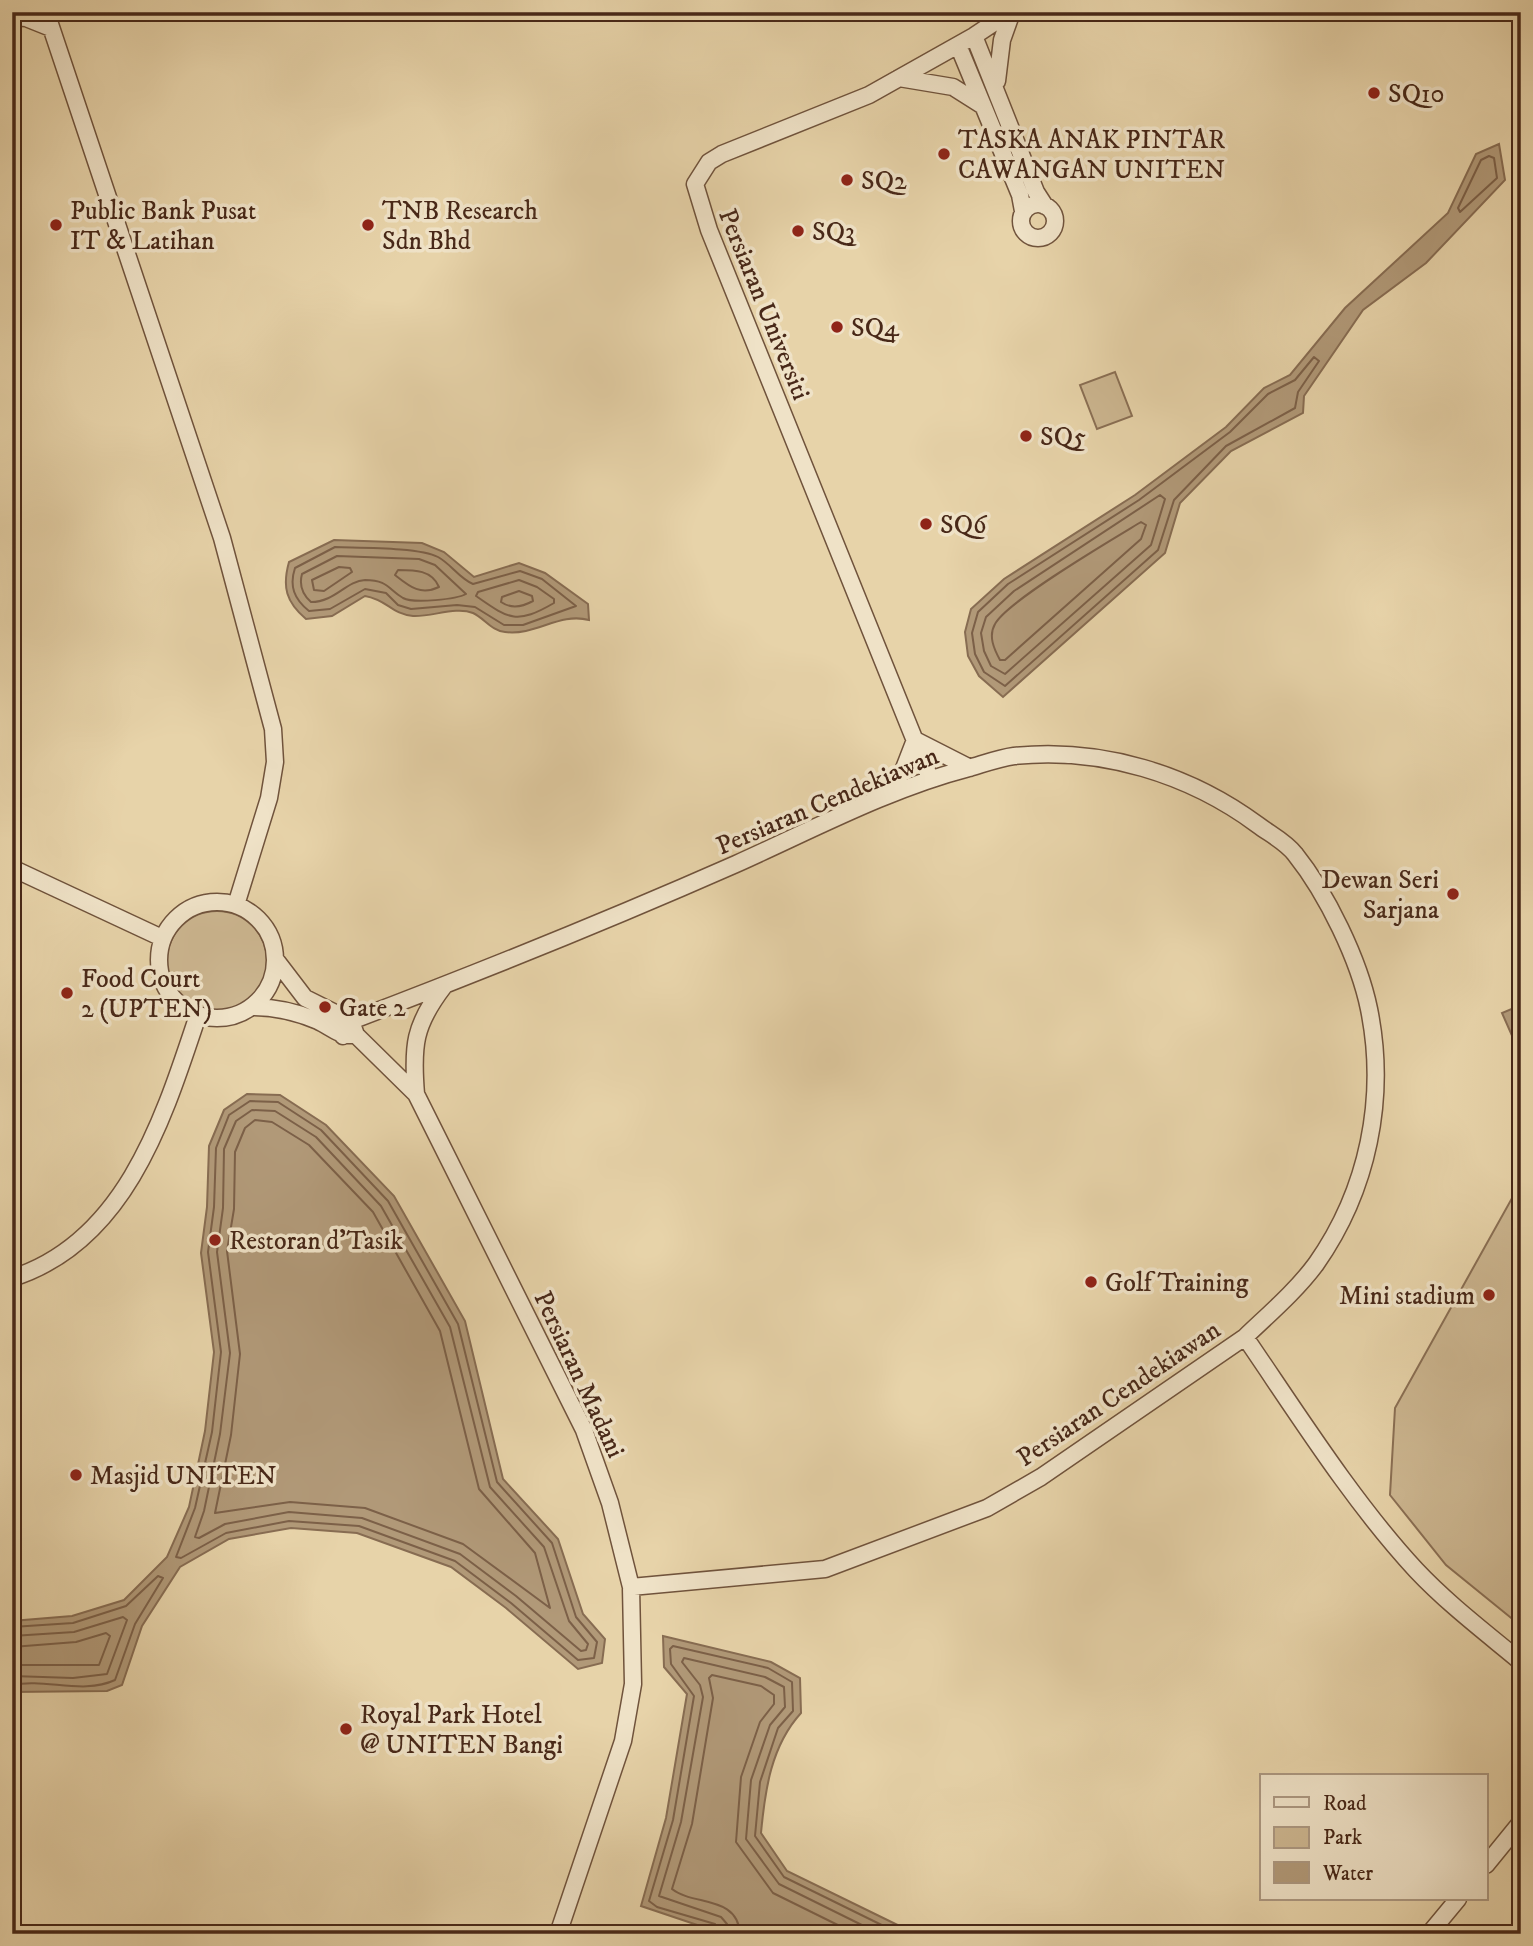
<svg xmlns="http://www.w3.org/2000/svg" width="1533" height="1946" font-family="'IM FELL DW Pica',serif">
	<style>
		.green { fill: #ccb690; stroke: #8a6f54; stroke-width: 2 }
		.water { fill: #b19978; stroke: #876c52; stroke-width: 2 }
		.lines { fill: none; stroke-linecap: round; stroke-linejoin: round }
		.shore { stroke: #7c6048; stroke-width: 2 }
		.minor-casing { stroke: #70533c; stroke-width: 19 }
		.minor { stroke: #efe2c7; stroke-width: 16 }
		.poi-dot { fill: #8f2418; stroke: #efe2c7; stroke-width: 2.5 }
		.labels { text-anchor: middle; stroke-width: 7; stroke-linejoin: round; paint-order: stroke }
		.poi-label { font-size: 26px; fill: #482818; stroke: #efe2c7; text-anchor: start }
		.street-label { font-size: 26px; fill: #482818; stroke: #efe2c7 }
	</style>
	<rect width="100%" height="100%" fill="#e7d3a9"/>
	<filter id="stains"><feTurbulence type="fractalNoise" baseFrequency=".00286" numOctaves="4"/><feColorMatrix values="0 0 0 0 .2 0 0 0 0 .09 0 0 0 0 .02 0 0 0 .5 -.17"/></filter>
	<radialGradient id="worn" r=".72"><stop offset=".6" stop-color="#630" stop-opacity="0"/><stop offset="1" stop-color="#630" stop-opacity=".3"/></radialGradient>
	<!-- green -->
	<path class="green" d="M1115 372 1132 416 1097 429 1080 385Z
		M167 961a50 50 0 1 1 100 0a50 50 0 1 1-100 0Z
		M1521 1182V1626L1446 1565 1390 1495 1395 1408Z"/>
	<!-- water -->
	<path class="water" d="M1499 144 1505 180 1426 263 1363 310 1304 396 1303 413 1231 451 1180 503 1165 553 1003 697 979 676 968 656 965 632 971 609 1004 579 1135 495 1226 427 1264 388 1290 375 1345 308 1448 213 1476 154Z
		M334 540 422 543 444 552 474 577 519 563 545 573 588 604 589 620C559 612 536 636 505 632 492 631 484 618 473 613 456 606 432 617 413 616 391 614 388 600 365 596L332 616 306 619C286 602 282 587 289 562Z
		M1521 1005V1056L1502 1013Z
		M247 1094 280 1095 326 1125 394 1196 465 1321 503 1479 558 1539 583 1614 605 1639 602 1663 578 1669 506 1608 451 1567 357 1533 291 1528 229 1539 180 1567 142 1626 122 1685 107 1691 12 1692V1621L72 1616 124 1600 167 1557 189 1507 205 1431 214 1352 201 1253 207 1207 209 1146 224 1110Z
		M663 1636 771 1662 800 1678 801 1713C771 1746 765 1790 761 1833L787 1871 916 1934H724L641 1906 666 1818 687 1694 664 1667Z"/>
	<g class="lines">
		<!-- shore -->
		<path class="shore" d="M1489 156 1494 158 1497 178 1460 212 1458 208 1481 160Z
			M1314 357 1319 361 1298 392 1295 408 1226 446 1174 500 1158 550 1005 686 984 672 975 654 972 633 978 612 1008 584 1139 500 1230 432 1268 394 1295 380Z
			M1160 495 1165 499 1151 545 1005 674 991 666 984 651 981 633 986 617 1014 591Z
			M1141 522 1146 525 1141 539 1005 660H1000C994 649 988 636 995 624 1007 601 1113 539 1141 522Z
			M335 547C359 548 420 547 438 557 451 564 459 578 473 584L520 571 542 579 576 606 523 625H504L475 607 457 605 411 609 398 605 386 593 365 589 330 609 309 611C294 599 289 586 295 568Z
			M337 556 419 559 435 565 466 594C457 599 414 604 403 598 388 589 388 580 365 580 346 581 335 602 311 602 302 594 299 585 302 574Z
			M339 567 350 568 352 572 324 591 314 590 312 580Z
			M398 570C415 570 432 570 439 587 420 596 409 586 395 575Z
			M519 580 537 587 554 599V603C516 625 509 619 476 596L478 592Z
			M519 591 532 596 533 601C522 607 511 609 501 602L502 597Z
			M250 1101 278 1102 321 1130 388 1201 458 1324 497 1482 552 1543 576 1617 597 1642 594 1658 578 1660 511 1603 455 1561 359 1526 289 1521 226 1533 181 1558 176 1557 195 1508 212 1432 221 1352 208 1252 214 1207 216 1148 229 1115Z
			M252 1110 275 1111 316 1137 381 1206 450 1327 490 1487 544 1547 569 1621 588 1644 586 1650 581 1651 516 1596 460 1554 362 1518 289 1512 225 1524 199 1538 195 1537 204 1511 220 1434 230 1353 217 1252 223 1208 224 1149 236 1121Z
			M255 1120 272 1122 309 1145 373 1212 440 1331 479 1489 535 1553 550 1608 463 1544 365 1508 290 1502 215 1513 231 1435 240 1354 227 1251 234 1209 235 1152 245 1128Z
			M12 1627 73 1623 126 1606 158 1576 163 1578 135 1624 115 1680C83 1695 46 1678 12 1685
			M12 1636 74 1632 123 1617 127 1620 107 1674 73 1678 12 1676
			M12 1647 76 1642 106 1633 110 1636 99 1665H12
			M720 1934 715 1924 657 1907 649 1901 673 1820 694 1696 671 1664 670 1649 673 1646 768 1668 792 1682 793 1711 778 1728 760 1782 755 1836 784 1877 900 1934
			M729 1934 727 1924 721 1917 659 1896 681 1822 703 1697 700 1685 682 1662 684 1658 765 1677 784 1687 785 1707 770 1725 751 1780 746 1839 779 1884 880 1934
			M740 1934C738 1895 693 1906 672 1889L692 1824 713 1698 709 1678 712 1675 761 1686 774 1695V1704L760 1722 741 1777 736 1842 773 1893 856 1934"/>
		<defs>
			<path id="minor" d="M46 12 222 538 273 729 275 762 269 798 236 905
				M12 17 26 18 51 28
				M974 36 1036 192 1045 206
				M958 45 1020 195 1023 211
				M899 78 953 87 983 106
				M997 81 1002 40 1012 12
				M1021 221a17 17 0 1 1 34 0a17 17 0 1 1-34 0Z
				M915 740 970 768
				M930 778 709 230 695 184 709 162 722 154 869 95 974 36 1010 12
				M884 796 903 771 915 740
				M12 868 162 938
				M159 960a58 58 0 1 1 116 0a58 58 0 1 1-116 0Z
				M276 960 305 998 351 1021 356 1035 416 1094 584 1430 610 1503 631 1587 633 1684 623 1741 558 1934
				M251 1007C275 1007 295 1011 318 1021 331 1027 339 1036 354 1035
				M343 1036 351 1021C480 972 609 920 736 864 812 830 888 789 969 768 983 764 999 758 1014 756 1102 747 1189 774 1258 825 1270 834 1286 842 1295 854 1327 894 1359 960 1369 1009 1387 1098 1368 1190 1316 1264 1296 1291 1269 1314 1245 1337L1041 1477 987 1508 825 1569 631 1587
				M416 1094C412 1046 414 1025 444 986
				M12 1278C126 1242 164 1117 198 1015
				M1245 1337C1297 1413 1353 1502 1416 1570 1448 1604 1485 1632 1521 1662
				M1486 1865 1521 1822
				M1429 1934 1458 1899"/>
		</defs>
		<!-- minor casing -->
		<use href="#minor" class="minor-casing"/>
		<!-- minor -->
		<use href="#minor" class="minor"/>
	</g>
	<!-- markers -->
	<g class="poi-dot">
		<circle cx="1374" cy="93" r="7"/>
		<circle cx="944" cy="154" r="7"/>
		<circle cx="847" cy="180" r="7"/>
		<circle cx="56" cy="225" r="7"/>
		<circle cx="368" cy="225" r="7"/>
		<circle cx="798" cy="231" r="7"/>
		<circle cx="837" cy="327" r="7"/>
		<circle cx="1026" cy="436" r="7"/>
		<circle cx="926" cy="524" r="7"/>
		<circle cx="1453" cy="894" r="7"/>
		<circle cx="67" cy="993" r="7"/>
		<circle cx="325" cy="1007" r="7"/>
		<circle cx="215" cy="1240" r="7"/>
		<circle cx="1091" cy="1282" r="7"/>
		<circle cx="1489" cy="1295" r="7"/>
		<circle cx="76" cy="1475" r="7"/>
		<circle cx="346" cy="1729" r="7"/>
	</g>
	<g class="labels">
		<!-- poi labels -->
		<g class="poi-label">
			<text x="1388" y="102">SQ10</text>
			<text x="958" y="148">TASKA ANAK PINTAR<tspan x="958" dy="30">CAWANGAN UNITEN</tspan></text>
			<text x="861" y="189">SQ2</text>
			<text x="70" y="219">Public Bank Pusat<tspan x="70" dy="30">IT &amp; Latihan</tspan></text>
			<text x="382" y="219">TNB Research<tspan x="382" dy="30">Sdn Bhd</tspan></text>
			<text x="812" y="240">SQ3</text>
			<text x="851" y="336">SQ4</text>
			<text x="1040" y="445">SQ5</text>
			<text x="940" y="533">SQ6</text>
			<text x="1439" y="888" text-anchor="end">Dewan Seri<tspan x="1439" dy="30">Sarjana</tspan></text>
			<text x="81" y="987">Food Court<tspan x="81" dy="30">2 (UPTEN)</tspan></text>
			<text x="339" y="1016">Gate 2</text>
			<text x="229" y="1249">Restoran d'Tasik</text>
			<text x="1105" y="1291">Golf Training</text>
			<text x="1475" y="1304" text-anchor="end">Mini stadium</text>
			<text x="90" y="1484">Masjid UNITEN</text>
			<text x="360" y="1723">Royal Park Hotel<tspan x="360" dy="30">@ UNITEN Bangi</tspan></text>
		</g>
		<!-- street labels -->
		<g class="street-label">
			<text transform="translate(765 304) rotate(68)" y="9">Persiaran Universiti</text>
			<text transform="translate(827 800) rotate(-23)" y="9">Persiaran Cendekiawan</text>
			<text transform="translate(580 1374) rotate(65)" y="9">Persiaran Madani</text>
			<text transform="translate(1118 1393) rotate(-34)" y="9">Persiaran Cendekiawan</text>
		</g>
	</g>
	<!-- margin -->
	<rect width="1533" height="1946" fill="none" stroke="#e7d3a9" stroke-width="42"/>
	<rect x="14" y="14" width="1505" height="1918" fill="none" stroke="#482818" stroke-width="3.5"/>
	<rect x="21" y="21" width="1491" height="1904" fill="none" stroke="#482818" stroke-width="2"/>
	<!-- legend -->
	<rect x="1260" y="1774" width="228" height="126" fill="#efe2c7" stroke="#ac9881" stroke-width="2"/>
	<rect x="1274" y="1797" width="35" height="10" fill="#efe2c7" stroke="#ac9881" stroke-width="2"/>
	<text x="1323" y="1810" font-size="21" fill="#482818">Road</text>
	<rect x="1274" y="1827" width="35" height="21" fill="#ccb690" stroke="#ac9881" stroke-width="2"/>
	<text x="1323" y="1844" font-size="21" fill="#482818">Park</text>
	<rect x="1274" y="1862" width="35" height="21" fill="#b19978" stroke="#ac9881" stroke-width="2"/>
	<text x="1323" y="1880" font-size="21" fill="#482818">Water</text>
	<rect width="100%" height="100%" filter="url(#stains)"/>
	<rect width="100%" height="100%" fill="url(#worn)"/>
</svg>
